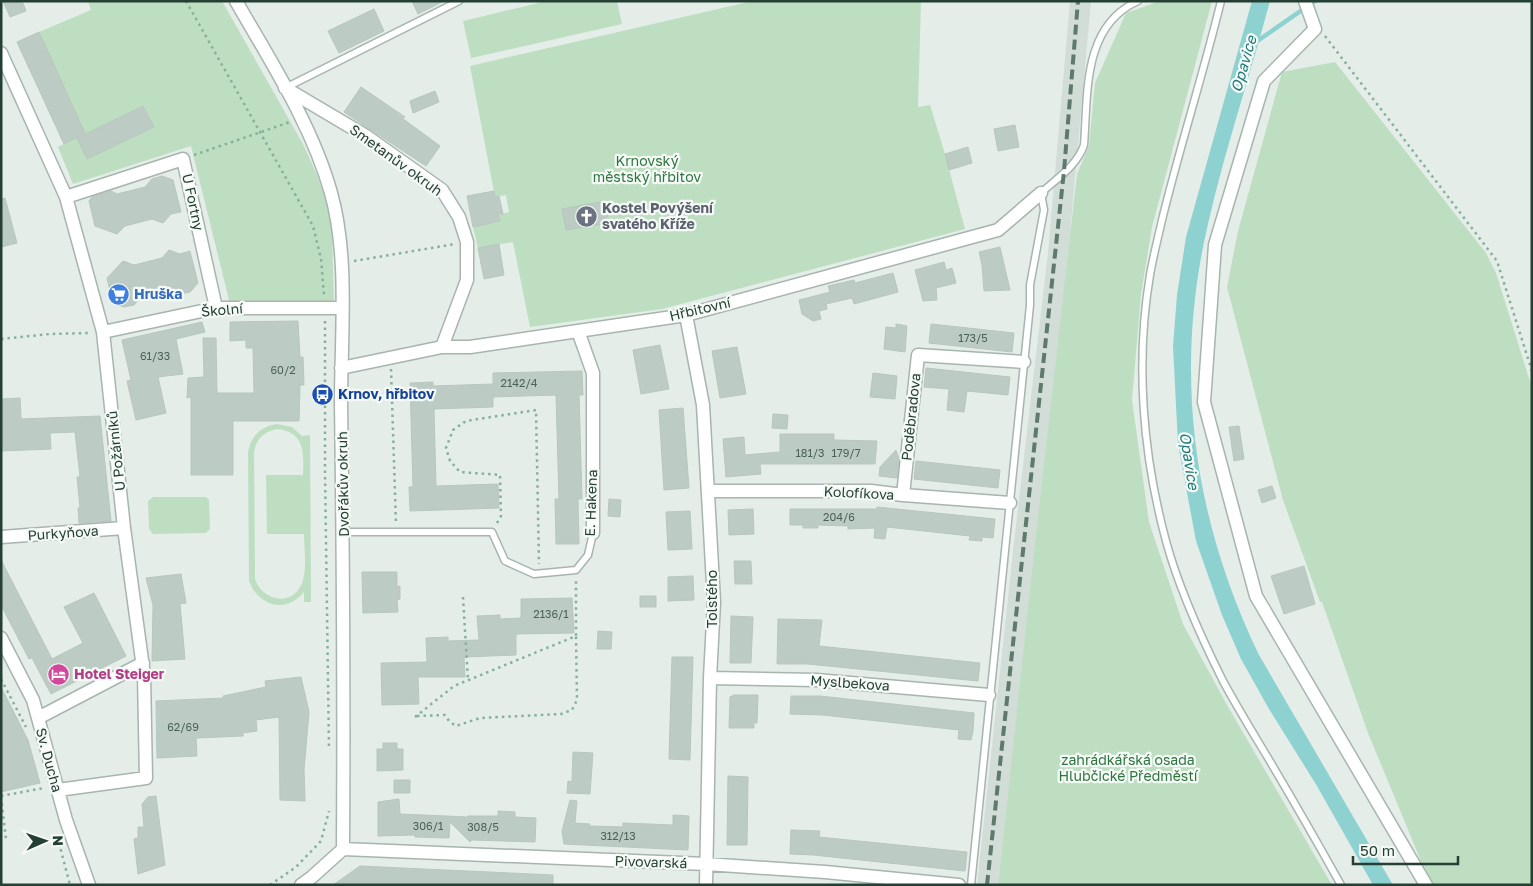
<svg xmlns="http://www.w3.org/2000/svg" width="1533" height="886" font-family="'Golos Text',sans-serif">
	<style>
		.built { fill: #d2ddd7 }
		.green { fill: #bedec1; fill-rule: evenodd }
		.water { fill: #8ed1d1 }
		.lines { fill: none; stroke-linecap: round; stroke-linejoin: round }
		.stream { stroke: #8ed1d1; stroke-width: 4.5 }
		.building { fill: #bccbc3; stroke: #b7c7be }
		.lane-casing { stroke: #a7b5ae; stroke-width: 9 }
		.street-casing { stroke: #a7b5ae; stroke-width: 15 }
		.path { stroke: #85b09c; stroke-width: 2.5; stroke-dasharray: 2.5 4; stroke-linecap: butt }
		.lane { stroke: #fff; stroke-width: 6 }
		.street { stroke: #fff; stroke-width: 12 }
		.rail { stroke: #5e7a6e; stroke-width: 4; stroke-dasharray: 10 5; stroke-linecap: butt }
		.labels { text-anchor: middle; stroke-width: 4.5; stroke-linejoin: round; paint-order: stroke }
		.number-label { font-size: 11px; fill: #4a6257 }
		.street-label { font-size: 14px; fill: #243f33; stroke: #f5faf7 }
		.park-label { font-size: 14px; fill: #2e753f; stroke: #f5faf7 }
		.worship-label { font-size: 14px; font-weight: bold; fill: #5b616d; stroke: #f5faf7; text-anchor: start }
		.shop-label { font-size: 14px; font-weight: bold; fill: #366cbe; stroke: #f5faf7; text-anchor: start }
		.transit-label { font-size: 14px; font-weight: bold; fill: #164399; stroke: #f5faf7; text-anchor: start }
		.hotel-label { font-size: 14px; font-weight: bold; fill: #b23c85; stroke: #f5faf7; text-anchor: start }
		.water-label { font-size: 15px; font-style: italic; fill: #1e797b; stroke: #f5faf7 }
	</style>
	<rect width="100%" height="100%" fill="#e4ede8"/>
	<!-- built -->
	<path class="built" d="M1070 1H1091L1068 256 998 885H977L1014 542 1048 253Z"/>
	<!-- green -->
	<path class="green" d="M88 1H222L303 144 317 175 326 201 332 232 334 302 230 304 191 146 73 184 58 147 77 137 87 159 154 127 143 106 85 134 39 32 91 10Z
		M547 1H617L622 24 471 58 463 21Z
		M753 1H921L918 107 930 105 945 154 965 229 662 309 530 327 513 242 478 248 473 227 500 221 498 215 509 212 506 195 495 197 470 66Z
		M1160 1H1212L1152 227 1141 294 1132 400 1149 522 1183 624 1227 705 1332 885H998L1035 544 1077 174 1089 146 1095 83 1126 13Z
		M1335 62 1486 253 1496 273 1532 388V885H1434L1421 861 1368 733 1322 602H1320L1283 500 1227 287 1238 231 1282 72Z
		M277 424 292 427 302 436 310 435 311 602H304V592C285 615 258 605 249 581L248 452C251 436 260 427 277 424ZM277 429C305 432 304 453 303 475H266L267 534H304C304 548 307 566 303 580 296 607 263 603 255 579L254 453C256 439 263 432 277 429Z
		M153 497H206L209 500 210 529 206 533 153 534 149 529 148 501Z"/>
	<!-- water -->
	<path class="water" d="M1252 1H1270C1250 76 1225 149 1208 224 1173 373 1193 518 1259 655L1393 885H1373L1317 786 1269 709 1241 659 1222 615 1196 541 1178 444 1173 346 1177 295 1186 237Z"/>
	<g class="lines">
		<!-- stream -->
		<path class="stream" d="M1256 42 1315 1"/>
	</g>
	<!-- building -->
	<path class="building" d="M3 1H22L26 11 10 17Z
		M412 1H444L418 14Z
		M374 9 384 31 339 53 328 31Z
		M39 32 85 133 64 144 17 42Z
		M361 87 405 117 402 118 440 146 426 166 344 112Z
		M435 91 439 102 413 113 410 101Z
		M143 106 154 127 87 159 77 138Z
		M1015 125 1019 147 998 151 994 129Z
		M968 147 972 163 949 170 945 154Z
		M162 176 173 180 181 212 171 214 163 223 152 219 125 226 117 234 95 226 89 201 92 197 111 191 117 194 145 187 152 179Z
		M494 191 495 197 499 196 503 214H498L500 221 473 227 467 196Z
		M5 198 17 243 1 247V199Z
		M599 202 611 210 603 224 566 230 562 209Z
		M499 244 504 275 484 279 478 248Z
		M1000 247 1010 290 984 291 982 265 979 252Z
		M169 250 180 254 190 251 198 283 190 292 180 294 169 290 141 297 134 305 124 307 113 303 107 278 123 261 134 265 162 258Z
		M944 262 946 270 952 268 956 283 936 288 937 300 923 301 915 270Z
		M893 273 898 292 854 304 852 298 826 304 827 309 819 311 821 319 813 321 802 314 799 300 830 292 828 286 854 280 855 283Z
		M298 321 300 357H303L304 385H300L299 421H233V475H191V397L187 398 188 378 204 377 203 338H216L217 393H254L253 348H246V340L230 341V322Z
		M202 322 205 332 176 339 183 374 158 377 166 413 136 420 127 381 131 380 122 340Z
		M896 324 907 326 905 352 884 349 886 327 896 328Z
		M931 324 1014 333 1012 352 929 343Z
		M660 345 669 389 641 394 633 350Z
		M737 347 746 394 720 398 712 351Z
		M926 368 1010 377 1008 395 967 391 964 412 947 410 949 389 924 387Z
		M582 371 583 395H579L582 499H578L579 544H556L555 499H559L556 395 493 397V407L434 409 436 486 498 484 499 508 410 511 409 487H413L410 383 433 382V386L493 384V373Z
		M873 373 897 376 895 399 870 397Z
		M20 398 21 419 100 416 111 521 79 523 78 508H80L77 477H80L75 432 50 433 51 449 1 451V399Z
		M683 408 689 488 664 490 659 410Z
		M773 414 788 415 787 429 772 428Z
		M1239 426 1244 459 1234 461 1229 427Z
		M780 434H834V440L877 441 875 464H760L761 474 726 477 723 439 744 437 745 455 780 452Z
		M896 450 899 459 897 478 879 476 880 467Z
		M916 461 1000 470 998 488 914 479Z
		M1272 486 1276 498 1262 503 1258 490Z
		M609 499 621 500 620 517 608 516Z
		M877 507 995 519 993 538 982 537V541L969 540 970 536 887 527 885 539 874 538 875 528 848 529V526L818 525V528H803V525H790V509H877Z
		M753 509 754 534 729 535 728 510Z
		M690 511 692 549 668 550 666 512Z
		M1 560 52 659 83 643 64 607 94 593 126 656 51 694 32 658 29 659 1 605Z
		M734 561H751L752 584H735Z
		M1304 566 1315 604 1284 614 1271 576Z
		M362 572H397V587L400 586V599L397 600 398 612 363 613Z
		M181 574 186 603 180 604 185 659 152 661 153 605 146 578Z
		M693 576 694 600 668 601V577Z
		M640 596H656V607H640Z
		M572 598 574 633 516 634V655L464 657 465 677H418L419 704 382 705 381 663 427 662 426 638 448 637V641L479 640 477 616 500 615V619L521 618V599Z
		M731 616 753 617 751 663H730Z
		M778 619 822 620 819 646 980 663 978 681 808 664H777Z
		M598 631 612 632 611 649H597Z
		M672 657H693L690 760 669 759Z
		M301 677 309 712 304 770 305 801 280 800 279 717 256 720 257 731 243 733V736L196 738 197 756 157 758 156 701 224 698 223 696 266 687 265 681Z
		M1 687 28 740 40 783 1 792Z
		M734 695H758L757 723H754V728H729L730 697Z
		M791 696H820L974 713 973 731 971 740 958 739 959 730 823 715 790 714Z
		M383 743H397V749H403V770L377 771V749H383Z
		M573 752 593 753 590 794 567 793 568 781 572 782Z
		M728 776 748 777 747 845H727Z
		M394 780H410V793H394Z
		M156 796 165 865 138 874 134 839 138 838V827H144L142 804 148 797Z
		M399 799 400 814 468 817V816H498V811L515 812V817L536 818 535 842 472 840 470 842 450 822 449 838 415 837V835L378 836V802Z
		M570 800 577 801 575 823 590 824 589 826 623 827V823L673 825V815L689 816 688 850 564 844 562 831Z
		M791 830 820 831 819 837 967 852 965 871 813 855 790 854Z
		M360 866 553 875V885H333Z"/>
	<g class="lines">
		<defs>
			<path id="lane" d="M1221 1C1203 75 1180 146 1162 220 1158 238 1153 257 1150 275 1135 363 1143 456 1166 541 1178 586 1202 639 1223 681 1237 707 1253 733 1268 758 1293 800 1317 842 1341 885
				M285 88 459 1
				M344 532H492L505 561 534 574 576 570 588 555 593 533
				M971 885 1030 305V285L1044 210 1041 193C1056 179 1077 166 1084 145 1088 94 1082 26 1138 1"/>
			<path id="street" d="M236 1C271 62 312 125 331 193 349 256 341 336 341 402 343 551 344 700 343 849L312 877 301 885
				M1305 1 1315 29 1264 81 1215 245 1204 402 1256 596 1426 885
				M1 53 66 197 103 332 124 528 144 675 146 778 58 790
				M285 88 366 136 442 190 459 217 467 242V280L442 347
				M66 197 183 159 216 308
				M686 315 703 405 714 602 710 678 706 885
				M578 331 593 373V533
				M103 332 216 308H342
				M341 368 442 347H470L686 315 998 230 1041 193
				M708 491H871L903 495 1010 503
				M903 495 918 355 1024 362
				M1 537 124 528
				M1 638 33 700 66 820 89 885
				M710 678 816 680 989 695
				M38 718 143 663
				M343 849 706 864 825 872 959 885"/>
		</defs>
		<!-- lane casing -->
		<use href="#lane" class="lane-casing"/>
		<!-- street casing -->
		<use href="#street" class="street-casing"/>
		<!-- path -->
		<path class="path" d="M186 1 313 226 321 259 324 295
			M1325 36 1497 261 1532 371
			M194 155 290 122
			M354 261 455 244
			M325 321V472L329 750
			M1 339 50 334 89 333
			M391 369 396 524
			M497 523 501 516 500 475 460 472 450 461 446 448 453 430 466 421 536 410 539 564
			M463 597 468 680
			M1 679 26 727
			M417 716 445 715 449 721 456 726 480 718 561 714 572 710 577 700 576 636
			M415 717 454 686 576 636V579
			M1 796 44 788
			M1 797 6 839
			M59 843 70 885
			M270 885 296 867 321 841 329 811"/>
		<!-- lane -->
		<use href="#lane" class="lane"/>
		<!-- street -->
		<use href="#street" class="street"/>
		<!-- rail -->
		<path class="rail" d="M987 885 1064 171 1078 1"/>
	</g>
	<!-- icons -->
	<defs>
		<symbol id="church-disc" viewBox="-11 -11 22 22"><circle r="9.5" fill="#6b7280" stroke="#f5faf7"/><path d="M-1.2-6h2.4v3.5h3.3v2.4h-3.3V6h-2.4V-.1h-3.3v-2.4h3.3Z" fill="#fff"/></symbol>
		<symbol id="supermarket-disc" viewBox="-11 -11 22 22"><circle r="9.5" fill="#3f7fe0" stroke="#f5faf7"/><path d="M-6-5.5h2.5l.6 2H6L4.5 2H-2.5L-4.4-4H-6ZM-1.5 3.2a1.3 1.3 0 1 0 .1 0ZM3 3.2a1.3 1.3 0 1 0 .1 0Z" fill="#fff"/></symbol>
		<symbol id="bus-disc" viewBox="-11 -11 22 22"><circle r="9.5" fill="#1a4fb4" stroke="#f5faf7"/><path d="M-5-6H5V4H4V6H2V4H-2V6H-4V4H-5ZM-3.5-4V0h7V-4ZM-3.5 1.2v1.5H-2V1.2ZM2 1.2v1.5H3.5V1.2Z" fill="#fff"/></symbol>
		<symbol id="hotel-disc" viewBox="-11 -11 22 22"><circle r="9.5" fill="#d1479c" stroke="#f5faf7"/><path d="M-6-4.5h1.5V1H6V5H4.5V3h-9V5H-6ZM-4 0a1.8 1.8 0 1 1 3.6 0ZM.5 0V-2.5h3Q6-2.5 6 0Z" fill="#fff"/></symbol>
	</defs>
	<g fill-rule="evenodd">
		<use href="#church-disc" x="574" y="204" width="25" height="25"/>
		<use href="#supermarket-disc" x="106" y="282" width="25" height="25"/>
		<use href="#bus-disc" x="310" y="382" width="25" height="25"/>
		<use href="#hotel-disc" x="46" y="662" width="25" height="25"/>
	</g>
	<g class="labels">
		<!-- number labels -->
		<g class="number-label">
			<text x="973" y="342">173/5</text>
			<text x="155" y="360">61/33</text>
			<text x="283" y="374">60/2</text>
			<text x="519" y="387">2142/4</text>
			<text x="810" y="457">181/3</text>
			<text x="846" y="457">179/7</text>
			<text x="839" y="521">204/6</text>
			<text x="551" y="618">2136/1</text>
			<text x="183" y="731">62/69</text>
			<text x="428" y="830">306/1</text>
			<text x="483" y="831">308/5</text>
			<text x="618" y="840">312/13</text>
		</g>
		<!-- street labels -->
		<g class="street-label">
			<text transform="translate(396 160) rotate(36)" y="5">Smetanův okruh</text>
			<text transform="translate(193 202) rotate(78)" y="5">U Fortny</text>
			<text transform="translate(700 309) rotate(-13)" y="5">Hřbitovní</text>
			<text transform="translate(222 310) rotate(-5)" y="5">Školní</text>
			<text transform="translate(911 417) rotate(-84)" y="5">Poděbradova</text>
			<text transform="translate(116 451) rotate(-96)" y="5">U Požárníků</text>
			<text transform="translate(343 484) rotate(-91)" y="5">Dvořákův okruh</text>
			<text transform="translate(859 493) rotate(3)" y="5">Kolofíkova</text>
			<text transform="translate(591 503) rotate(-88)" y="5">E. Hakena</text>
			<text transform="translate(63 533) rotate(-4)" y="5">Purkyňova</text>
			<text transform="translate(712 599) rotate(-90)" y="5">Tolstého</text>
			<text transform="translate(850 683) rotate(4)" y="5">Myslbekova</text>
			<text transform="translate(49 760) rotate(75)" y="5">Sv. Ducha</text>
			<text transform="translate(651 862) rotate(2)" y="5">Pivovarská</text>
		</g>
		<!-- park labels -->
		<g class="park-label">
			<text x="647" y="166">Krnovský<tspan x="647" dy="16">městský hřbitov</tspan></text>
			<text x="1128" y="765">zahrádkářská osada<tspan x="1128" dy="16">Hlubčické Předměstí</tspan></text>
		</g>
		<!-- worship labels -->
		<g class="worship-label">
			<text x="602" y="213">Kostel Povýšení<tspan x="602" dy="16">svatého Kříže</tspan></text>
		</g>
		<!-- shop labels -->
		<g class="shop-label">
			<text x="134" y="299">Hruška</text>
		</g>
		<!-- transit labels -->
		<g class="transit-label">
			<text x="338" y="399">Krnov, hřbitov</text>
		</g>
		<!-- hotel labels -->
		<g class="hotel-label">
			<text x="74" y="679">Hotel Steiger</text>
		</g>
		<!-- water labels -->
		<g class="water-label">
			<text transform="translate(1244 64) rotate(-74)" y="5">Opavice</text>
			<text transform="translate(1189 461) rotate(81)" y="5">Opavice</text>
		</g>
	</g>
	<!-- border -->
	<rect width="1533" height="886" fill="none" stroke="#243f33" stroke-width="5"/>
	<!-- north arrow -->
	<g transform="translate(45 841) rotate(88)" stroke="#f5faf7" stroke-width="4" paint-order="stroke">
	<path d="M0-4L9 19L0 12L-9 19Z" fill="#243f33"/>
	<text y="-8" font-size="14" font-weight="bold" text-anchor="middle" fill="#243f33">N</text>
	</g>
	<!-- scale -->
	<path d="M1353 856v8h105v-8" fill="none" stroke="#243f33" stroke-width="2.5"/>
	<text x="1360" y="856" font-size="15" fill="#243f33" stroke="#f5faf7" stroke-width="4" paint-order="stroke">50 m</text>
</svg>
